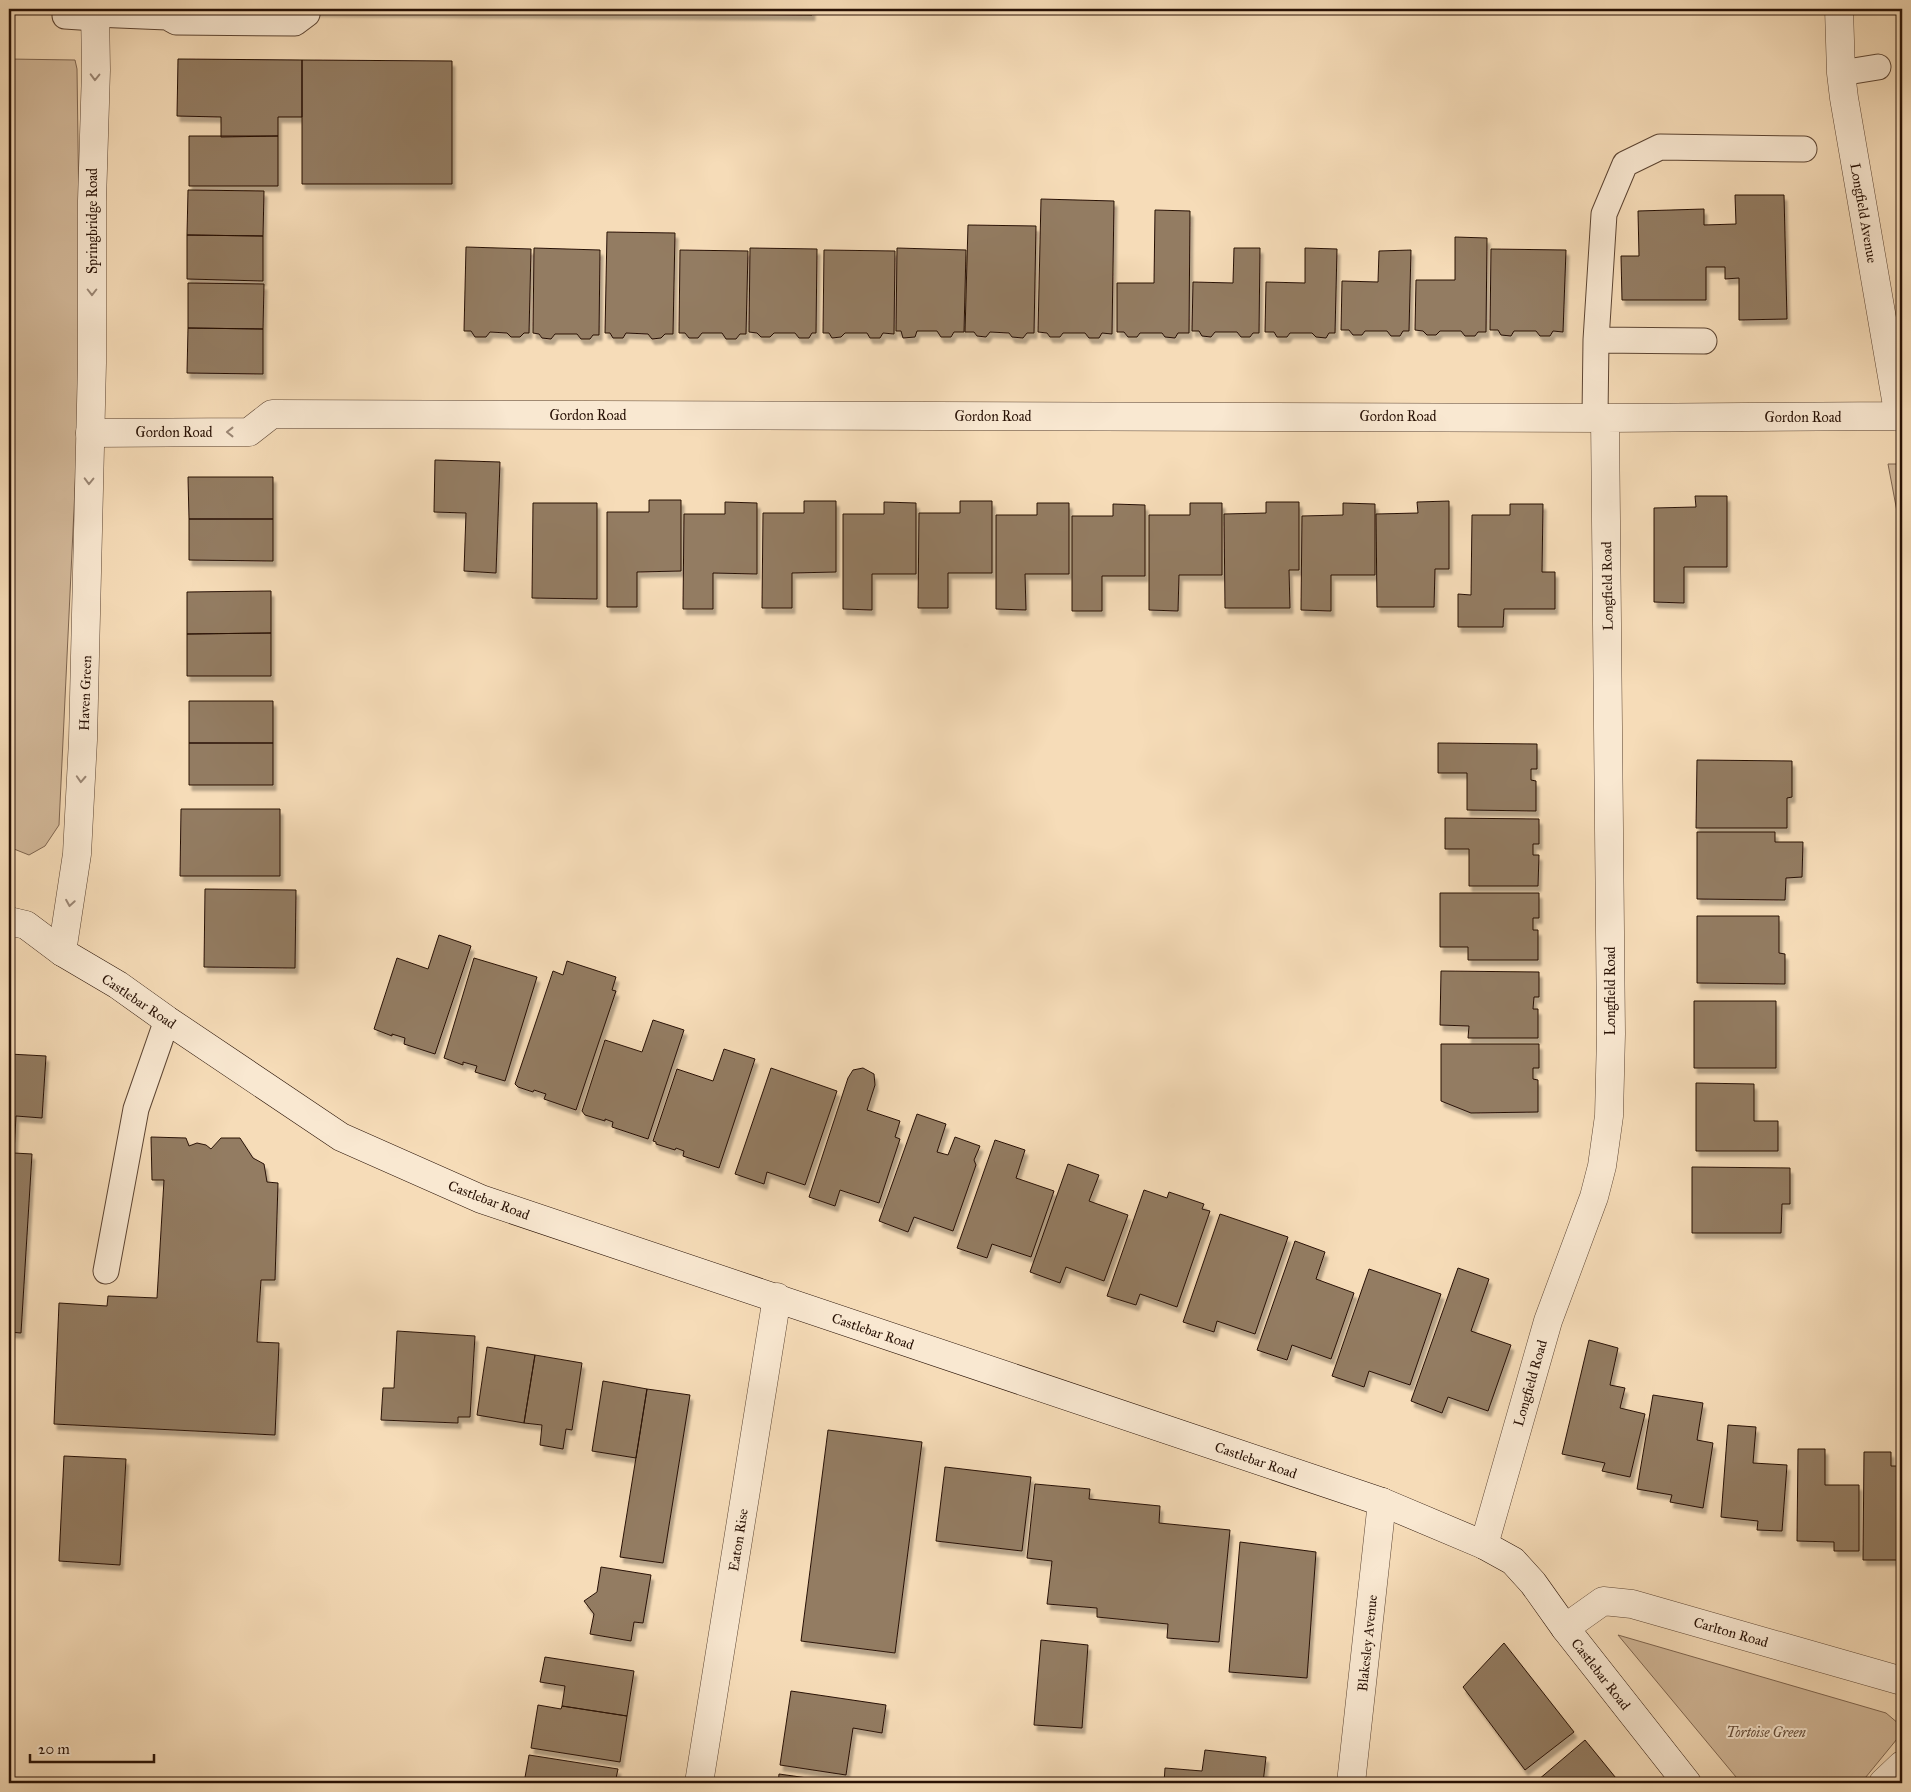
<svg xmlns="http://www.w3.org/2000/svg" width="1911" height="1792" font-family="'IM FELL Great Primer',serif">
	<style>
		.green { fill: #d3b99a; stroke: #7e6550 }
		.building { fill: #937b62; stroke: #281105; filter: url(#shadow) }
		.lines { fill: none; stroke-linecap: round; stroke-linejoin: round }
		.service-casing { stroke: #5c4432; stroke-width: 27 }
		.minor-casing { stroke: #5c4432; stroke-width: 29 }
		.tertiary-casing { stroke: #5c4432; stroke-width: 29 }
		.secondary-casing { stroke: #281105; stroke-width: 29 }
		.service { stroke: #f9e8d1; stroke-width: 25 }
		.minor { stroke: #f9e8d1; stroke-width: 28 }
		.tertiary { stroke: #f9e8d1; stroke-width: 28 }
		.secondary { stroke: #f9e8d1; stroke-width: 28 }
		.oneway { stroke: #9b8775 }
		.labels { text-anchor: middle; stroke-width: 4; stroke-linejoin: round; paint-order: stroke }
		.street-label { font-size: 14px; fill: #281105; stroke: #f9e8d1 }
		.park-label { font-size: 14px; font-style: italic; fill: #644c39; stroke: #f9e8d1 }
	</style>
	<defs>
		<filter id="shadow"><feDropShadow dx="3" dy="5.5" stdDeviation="1" flood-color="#0004"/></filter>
	</defs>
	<rect width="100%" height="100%" fill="#f6dcb8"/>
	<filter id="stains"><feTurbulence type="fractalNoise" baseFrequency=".004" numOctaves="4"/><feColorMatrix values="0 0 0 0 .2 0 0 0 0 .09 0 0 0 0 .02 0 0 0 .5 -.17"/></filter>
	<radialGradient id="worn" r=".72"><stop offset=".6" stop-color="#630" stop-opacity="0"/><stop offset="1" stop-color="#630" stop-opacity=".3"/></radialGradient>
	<!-- green -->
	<path class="green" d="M9 59 75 60 77 69 81 362 59 825 45 846 29 855 9 847Z
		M1888 464H1902V538Z
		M1618 1635 1886 1713 1899 1724 1897 1739 1861 1783H1741Z"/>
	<!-- building -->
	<path class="building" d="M215 9H812V15L215 10Z
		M178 59 302 60V117H278V136L221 137V117L177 116Z
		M302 60 452 61V184H302Z
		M189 136H278V186H189Z
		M188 190 264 191 263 236 187 235Z
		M1735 195H1784L1787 319 1739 320V278L1725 279V267H1706V300H1622L1621 256H1639L1638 211 1704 209V225L1736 224Z
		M1041 199 1114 201 1112 334 1102 333 1099 338H1089L1085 333H1063L1060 337H1050L1047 333 1038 332Z
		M1155 210 1190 211 1189 333H1178L1175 338 1165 337 1162 333H1140L1137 337H1128L1124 332H1117V283H1154Z
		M968 225 1036 226 1034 333H1027L1023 338 1012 337 1009 333 990 332 986 337 977 336 974 332H965Z
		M607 232 675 233 673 334H665L661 338 652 339 648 334 626 333 623 338H613L610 333H605Z
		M187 235 263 236V281L187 279Z
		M1455 237 1487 238 1486 332H1478L1475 336H1465L1461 331H1440L1436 335H1427L1423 331 1415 330 1416 280H1455Z
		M466 247 531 249 529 333H524L520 337H511L507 333 490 332 486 337H475L471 331H464Z
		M534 248 600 250 599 335H593L590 339H581L577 334H555L551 339 542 338 539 334 533 333Z
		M750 248 817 249 816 333H812L809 338H799L795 333H774L770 337H761L757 333 749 332Z
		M897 248 966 250 964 332H954L951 337H941L937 331H917L915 337 903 338 901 331H896Z
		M1234 248H1260L1259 333H1253L1250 337H1241L1237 332H1215L1211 337 1202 336 1199 331H1192L1193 282 1233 283Z
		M1305 248 1337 249 1335 333H1329L1326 338 1316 337 1312 333H1290L1287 337H1277L1274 332H1265L1266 282 1305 283Z
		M1491 249 1566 250 1563 332 1553 331 1550 336H1540L1536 331H1514L1511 336 1501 335 1498 330H1490Z
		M680 250 748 251 746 334H740L736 339H726L722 333H702L698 338H689L685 333H679Z
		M824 250 895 251 894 334 883 333 880 338H870L867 333H845L841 337 832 338 829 333H823Z
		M1411 250 1409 331H1403L1400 336H1391L1387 331H1365L1362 335H1353L1349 330H1341L1342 281 1378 282 1379 251Z
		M188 283 264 284 263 329 188 328Z
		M188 328 263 329V374L187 373Z
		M435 460 500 462 496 573 464 571 466 513 434 512Z
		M188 477H273V519H189Z
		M1695 496H1727V567H1684V603L1654 602V508L1696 507Z
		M649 500H681V571L637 572V607H607V512H649Z
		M804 501H836V572L792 573V608H762L763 513H804Z
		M960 501H992V573H948V608H918L919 513H960Z
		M1449 501V569H1435L1434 607H1377L1376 514 1418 513 1417 502Z
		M725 502 757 503V574L713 573V609H683L684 514H725Z
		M884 502 916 503V574H872V610L843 609V514H884Z
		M1266 502H1299V570H1289L1290 608H1225L1224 514 1266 513Z
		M533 503H597V599L532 598Z
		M1037 503H1069V574H1025L1026 610 996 609V515H1037Z
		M1190 503H1222V575H1179L1178 611 1149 610V515H1190Z
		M1343 503 1375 504V575H1331V611L1301 610 1302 516 1343 515Z
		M1113 504 1145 505V576H1102V611H1072V516H1113Z
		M1510 504H1543L1542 572H1555V609H1504L1503 627H1458V594L1471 595 1472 515H1510Z
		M189 519H273V561L189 560Z
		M271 591V633L187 634V592Z
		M271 633V676H187V634Z
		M189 701H273V743H189Z
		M189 743H273V785H189Z
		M1438 743 1537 744V769H1531V780L1536 781V811L1467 810V773H1438Z
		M1697 760 1792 761V797L1787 798V828H1696Z
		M181 809H280V876H180Z
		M1445 818 1539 819V844H1533V855H1539L1538 886H1469V849H1445Z
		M1697 832H1775V842H1803L1802 877 1786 878 1785 900 1697 899Z
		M205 889 296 890 295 968 204 967Z
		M1440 893H1539V918H1533V930H1538V960H1468V947H1440Z
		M1697 916H1779V953L1785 954V984L1697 983Z
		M439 935 471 946 435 1054 404 1044 405 1038 392 1034V1036L374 1029 397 958 428 969Z
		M474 958 537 977 505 1081 475 1072 477 1066 463 1062V1065L444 1058Z
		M567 961 616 977 612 990 616 991 576 1110 544 1099 546 1094 534 1090 533 1092 518 1087 515 1084 553 971 563 975Z
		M1441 971 1539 972V997H1534L1533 1009H1538V1038H1468L1469 1026 1440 1025Z
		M1694 1001H1776V1068H1694Z
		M653 1020 684 1030 648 1139 612 1127 613 1122 605 1119V1121L585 1115 582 1111 605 1040 642 1052Z
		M1441 1044H1539V1068H1533V1079L1538 1080V1112L1471 1113 1441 1101Z
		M724 1049 755 1059 719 1168 683 1156 684 1151 676 1148 675 1150 656 1144V1142L653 1141 677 1069 713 1081Z
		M9 1054 46 1056 42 1118 16 1116 14 1153 32 1154 21 1333 9 1332Z
		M771 1068 837 1091 805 1185 767 1172 764 1184 735 1174Z
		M863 1068 874 1074 875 1085 867 1110 900 1121 895 1137 900 1139 879 1203 840 1190 835 1206 809 1197 848 1078 853 1070Z
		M1696 1083 1754 1084V1121H1778V1151H1696Z
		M917 1114 946 1124 937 1152 948 1155 955 1137 980 1146 974 1160 976 1165 953 1231 914 1217 908 1232 879 1221Z
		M151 1137 186 1138 189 1146 197 1143 206 1145 211 1149 221 1138H240L253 1158 264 1164 267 1182 278 1183 275 1280H261L257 1342 279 1343 275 1435 54 1424 59 1303 107 1306 108 1296 157 1298 164 1180H152Z
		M995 1140 1025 1150 1016 1178 1054 1191 1031 1257 992 1244 987 1258 957 1248Z
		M1068 1164 1099 1175 1089 1201 1128 1215 1104 1281 1066 1267 1060 1283 1030 1272Z
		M1692 1167 1790 1168V1204H1782L1781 1233H1692Z
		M1144 1190 1167 1198 1169 1192 1204 1204 1202 1209 1210 1211 1177 1307 1140 1294 1136 1305 1107 1296Z
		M1220 1214 1288 1237 1255 1334 1217 1321 1214 1332 1183 1322Z
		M1295 1241 1325 1252 1316 1279 1354 1293 1331 1359 1292 1345 1287 1360 1257 1350Z
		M1458 1268 1489 1279 1471 1331 1511 1345 1488 1411 1448 1397 1442 1413 1411 1401Z
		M1369 1269 1441 1294 1410 1385 1369 1371 1364 1387 1332 1376Z
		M397 1331 475 1336 470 1417H458V1423L381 1420 383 1388H394Z
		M1589 1340 1618 1348 1610 1385 1625 1388 1620 1408 1645 1414 1630 1477 1602 1471 1605 1463 1562 1454Z
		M487 1347 535 1355 524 1423 477 1415Z
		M535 1355 582 1363 572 1430 566 1429 563 1449 540 1445 542 1425 524 1423Z
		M603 1381 647 1389 636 1458 592 1451Z
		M647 1389 690 1395 663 1563 620 1557Z
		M1653 1395 1703 1403 1697 1440 1713 1443 1703 1508 1670 1502 1672 1495 1637 1489Z
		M1728 1425 1756 1427 1753 1463 1787 1465 1782 1531 1757 1530 1758 1521 1721 1517Z
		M828 1430 922 1442 895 1653 801 1641Z
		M1798 1449H1825V1485H1859V1551H1834V1542L1797 1541Z
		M1864 1452H1891V1466H1902V1569H1897V1560H1863Z
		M64 1456 126 1459 120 1565 59 1561Z
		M945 1467 1031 1477 1022 1551 936 1541Z
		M1035 1484 1090 1489 1089 1499 1160 1506 1159 1523 1230 1530 1219 1642 1167 1638 1168 1624 1097 1617V1608L1047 1604 1052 1561 1027 1558Z
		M1240 1542 1316 1552 1307 1678 1229 1672Z
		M601 1567 651 1575 643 1623 634 1622 631 1641 590 1634 594 1614 584 1601 597 1592Z
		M1041 1640 1088 1645 1082 1728 1034 1725Z
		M1504 1643 1574 1732 1525 1770 1463 1687Z
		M545 1657 634 1671 627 1716 562 1706 565 1686 540 1682Z
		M791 1691 886 1705 882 1733 853 1728 846 1775 780 1765Z
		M538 1705 561 1709 562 1706 627 1716 620 1762 531 1748Z
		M1585 1740 1620 1783H1541L1538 1780Z
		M1205 1750 1266 1757 1263 1783H1164L1165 1768 1202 1771Z
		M529 1755 618 1769 615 1783H524Z
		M779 1774 843 1783H778Z"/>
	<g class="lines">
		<defs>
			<path id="service" d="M95 14 167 17 176 22 295 23 307 14 308 9
				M65 16 95 18
				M1841 73 1878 67
				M1596 340 1704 341
				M1595 416 1596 340 1604 214 1625 164 1660 147 1804 149
				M106 1271 136 1109 167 1020"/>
			<path id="minor" d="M1839 9 1841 73 1844 98 1899 417
				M90 433 249 432 272 414 1605 418 1902 416
				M1484 1545 1548 1321 1594 1197 1602 1166 1609 1116 1611 1034 1605 418
				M1351 1783 1382 1502"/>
			<path id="tertiary" d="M62 952 77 854 83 740 92 363V201L96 70 95 9
				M1565 1628 1603 1601 1632 1604 1902 1681
				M699 1783 777 1297
				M1883 1783 1902 1765"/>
			<path id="secondary" d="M9 921 26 925 62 952 118 985 167 1020 341 1137 481 1199 1382 1502 1484 1545 1513 1561 1533 1583 1565 1628 1687 1783"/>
		</defs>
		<!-- service casing -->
		<use href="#service" class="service-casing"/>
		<!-- minor casing -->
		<use href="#minor" class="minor-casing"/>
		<!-- tertiary casing -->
		<use href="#tertiary" class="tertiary-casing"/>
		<!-- secondary casing -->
		<use href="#secondary" class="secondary-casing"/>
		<!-- service -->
		<use href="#service" class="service"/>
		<!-- minor -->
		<use href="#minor" class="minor"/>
		<!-- tertiary -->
		<use href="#tertiary" class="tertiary"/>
		<!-- secondary -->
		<use href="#secondary" class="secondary"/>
	</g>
	<!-- one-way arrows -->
	<defs><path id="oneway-chevron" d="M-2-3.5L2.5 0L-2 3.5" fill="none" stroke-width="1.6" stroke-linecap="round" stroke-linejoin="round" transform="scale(1.25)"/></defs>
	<g class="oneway">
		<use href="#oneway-chevron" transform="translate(95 77) rotate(91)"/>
		<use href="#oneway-chevron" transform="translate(92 292) rotate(90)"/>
		<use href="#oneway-chevron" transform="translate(230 432) rotate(-180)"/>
		<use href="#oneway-chevron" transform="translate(89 481) rotate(91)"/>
		<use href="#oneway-chevron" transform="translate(81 779) rotate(93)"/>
		<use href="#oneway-chevron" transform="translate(70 903) rotate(99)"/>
	</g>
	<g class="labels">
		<!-- street labels -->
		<g class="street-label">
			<text transform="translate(1864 213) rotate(80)" y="5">Longfield Avenue</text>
			<text transform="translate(92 221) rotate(-90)" y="5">Springbridge Road</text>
			<text x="588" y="420">Gordon Road</text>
			<text x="993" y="421">Gordon Road</text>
			<text x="1398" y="421">Gordon Road</text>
			<text x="1803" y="422">Gordon Road</text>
			<text x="174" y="437">Gordon Road</text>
			<text transform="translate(1607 586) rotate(-91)" y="5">Longfield Road</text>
			<text transform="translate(85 693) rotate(-88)" y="5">Haven Green</text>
			<text transform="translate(1610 991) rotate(-90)" y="5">Longfield Road</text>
			<text transform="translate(139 1001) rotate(34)" y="5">Castlebar Road</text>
			<text transform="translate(489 1200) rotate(21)" y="5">Castlebar Road</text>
			<text transform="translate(873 1331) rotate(19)" y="5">Castlebar Road</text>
			<text transform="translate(1530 1383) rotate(-74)" y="5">Longfield Road</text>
			<text transform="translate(1256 1460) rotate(19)" y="5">Castlebar Road</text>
			<text transform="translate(738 1540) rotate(-81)" y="5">Eaton Rise</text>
			<text transform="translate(1731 1632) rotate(16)" y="5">Carlton Road</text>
			<text transform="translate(1367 1643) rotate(-84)" y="5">Blakesley Avenue</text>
			<text transform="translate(1601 1674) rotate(52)" y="5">Castlebar Road</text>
		</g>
		<!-- park labels -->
		<g class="park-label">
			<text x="1766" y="1737">Tortoise Green</text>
		</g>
	</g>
	<!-- margin -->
	<rect width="1911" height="1792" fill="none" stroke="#f6dcb8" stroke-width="30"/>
	<rect x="10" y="10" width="1891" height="1772" fill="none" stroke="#281105" stroke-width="2.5"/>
	<rect x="15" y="15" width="1881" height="1762" fill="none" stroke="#281105"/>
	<!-- scale -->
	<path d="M30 1754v8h124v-8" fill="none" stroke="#281105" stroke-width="2.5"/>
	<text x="38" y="1754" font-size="15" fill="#281105" stroke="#f9e8d1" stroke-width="4" paint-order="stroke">20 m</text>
	<rect width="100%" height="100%" filter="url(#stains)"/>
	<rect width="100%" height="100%" fill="url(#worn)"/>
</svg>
